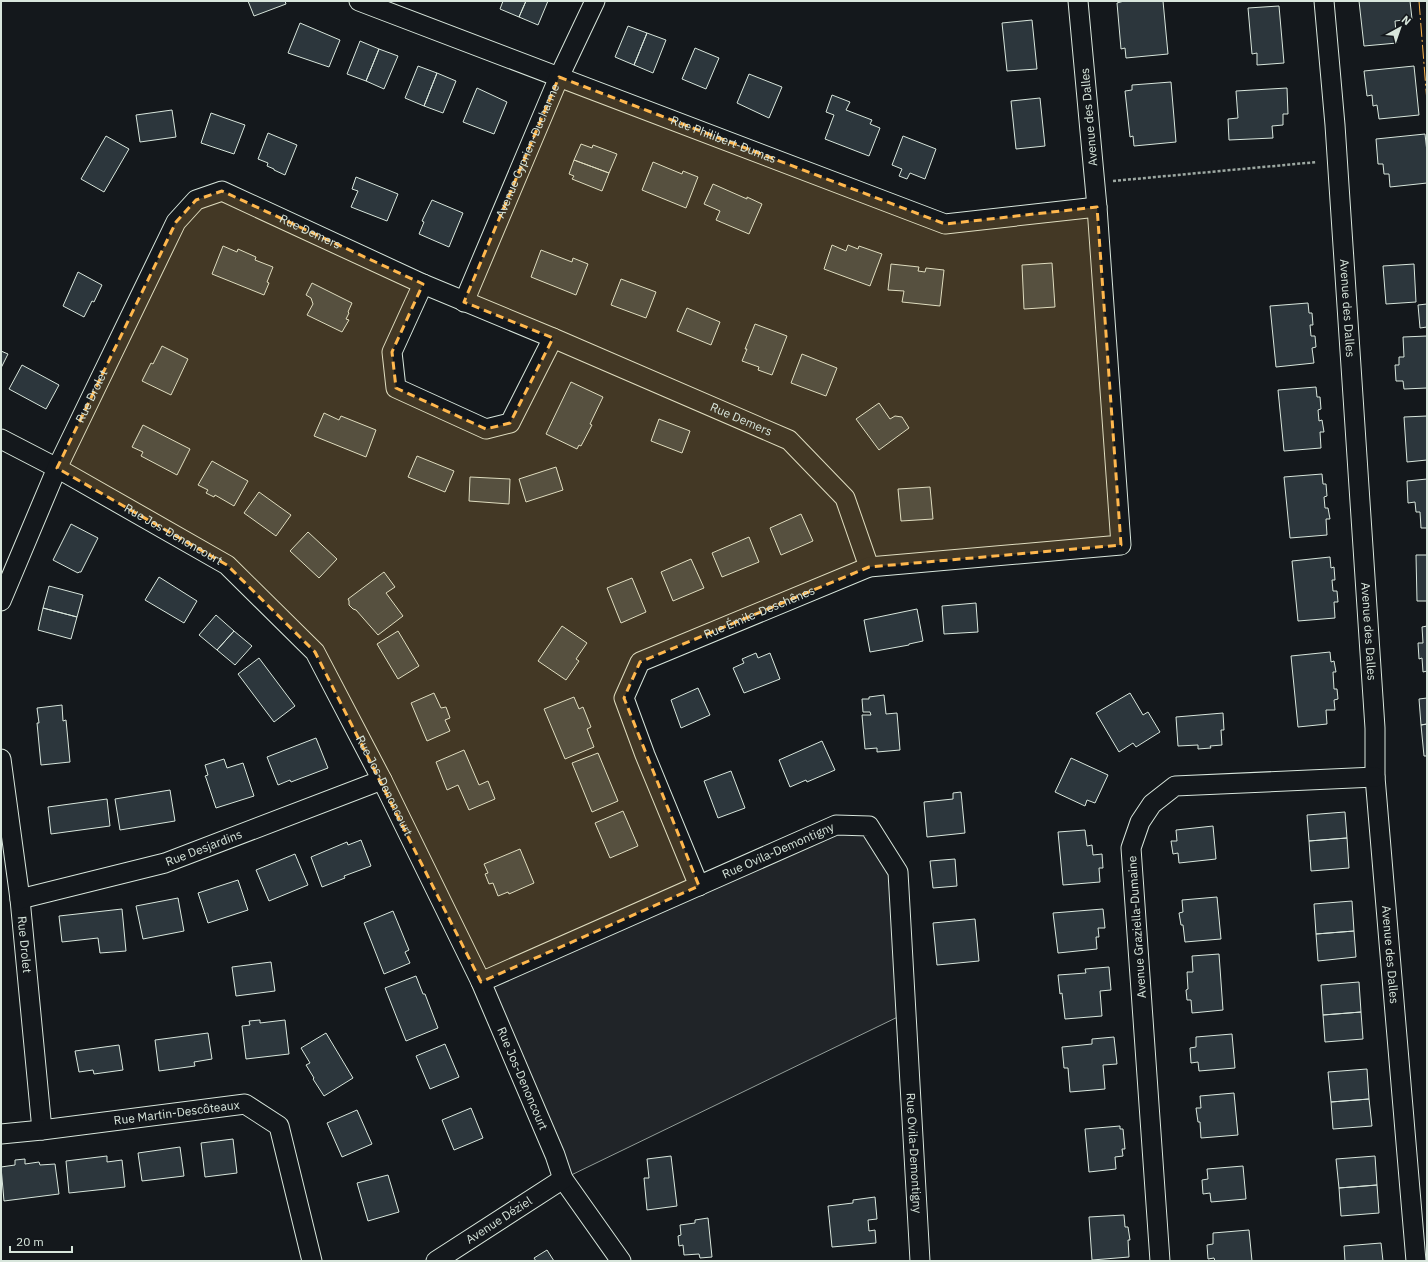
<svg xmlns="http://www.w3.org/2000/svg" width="1428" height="1262" font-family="'IBM Plex Sans',sans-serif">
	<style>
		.green { fill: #202428; stroke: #939e99 }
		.building { fill: #2c363c; stroke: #d8e6dc }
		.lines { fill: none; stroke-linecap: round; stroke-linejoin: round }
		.minor-casing { stroke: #d8e6dc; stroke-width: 21 }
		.path { stroke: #9da8a2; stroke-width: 2.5; stroke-dasharray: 3 2; stroke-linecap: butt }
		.minor { stroke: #14181c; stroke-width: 19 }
		.power { stroke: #ffb74d; stroke-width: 1; stroke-dasharray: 14 3 2 3; stroke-linecap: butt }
		.marked { fill: #ffb74d; fill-opacity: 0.2; stroke: #ffb74d; stroke-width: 3; stroke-dasharray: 8 5; stroke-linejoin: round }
		.labels { text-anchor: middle; stroke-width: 3; stroke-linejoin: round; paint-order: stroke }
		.street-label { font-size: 12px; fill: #d8e6dc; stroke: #14181c }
	</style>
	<rect width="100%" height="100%" fill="#14181c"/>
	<!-- green -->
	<path class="green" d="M836 825 869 826 898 872 906 1013 563 1179 481 982Z"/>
	<!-- building -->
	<path class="building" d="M248 1H285L286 4 254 16Z
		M503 1H526L519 17 500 9Z
		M526 1H548L538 25 519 17Z
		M1124 1H1163L1168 54 1126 58 1125 48 1121 49 1117 3Z
		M1359 1H1410L1412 19 1395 21 1397 43 1364 46Z
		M1279 6 1284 63 1257 65V53L1252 54 1248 8Z
		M1032 20 1037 69 1007 71 1002 23Z
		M300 23 340 40 329 67 288 53Z
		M628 26 647 33 634 65 615 57Z
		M647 33 666 40 653 73 634 65Z
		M360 41 379 49 366 81 347 74Z
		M695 48 719 58 706 89 682 79Z
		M379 49 398 56 384 89 366 81Z
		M418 66 437 73 424 106 405 98Z
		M1414 66 1419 115 1379 119 1377 105 1373 106 1372 95 1367 96 1364 71Z
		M437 73 456 81 443 113 424 106Z
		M749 74 782 87 769 118 737 103Z
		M1171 82 1176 142 1134 146 1133 136 1130 137 1125 91 1132 90V85Z
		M477 88 507 102 494 134 463 122Z
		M1287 88 1288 114H1283V125L1272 126 1273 138 1229 140 1228 119 1238 118 1236 91Z
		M832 95 850 102 846 110 872 120 870 124 880 128 869 156 825 139 834 115 826 112Z
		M1040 98 1045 146 1016 149 1011 101Z
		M172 110 176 137 140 142 136 115Z
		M211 113 245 125 234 154 201 143Z
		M268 133 297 145 285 175 274 170V169L267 166 268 163 258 159Z
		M1425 134 1427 152V183L1390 187 1389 174H1384L1383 164H1378L1376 139Z
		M106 136 129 149 104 192 81 179Z
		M903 136 936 149 925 179 910 173 907 179 899 176 902 169 892 165Z
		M581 144 592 148 593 145 617 154 609 173 574 160Z
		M574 160 609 173 602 191 572 179 574 176 569 174Z
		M653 162 682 174 683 171 698 177 686 208 642 190Z
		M356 177 398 194 387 221 351 207 358 191 352 189Z
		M713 184 747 199V197L762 204 749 234 716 220 720 211 704 204Z
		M432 200 463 213 449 247 419 234 424 222 422 221Z
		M832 245 846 251 848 245 858 249 859 246 882 254 870 286 824 269Z
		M223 246 237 252 238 249 256 257 255 260 273 267 267 282 269 283 264 295 212 274Z
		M541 250 572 262 573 258 588 264 576 295 531 277Z
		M1052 263 1055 307 1024 309 1022 265Z
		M891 264 919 267 918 271 925 272 926 268 944 270 940 306 902 302 904 291 888 290Z
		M1414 264 1416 302 1386 304 1383 266Z
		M78 272 102 285 94 302 92 301 84 317 63 306Z
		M621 279 656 292 646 318 611 305Z
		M312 283 352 303 348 312 349 313 346 319 349 320 342 332 307 315 313 304 311 298 306 295Z
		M1308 303 1309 313H1312L1313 325H1310L1311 336H1315L1316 347 1312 348 1314 363 1276 367 1270 306Z
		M1427 304V327L1420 328 1418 305Z
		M687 308 720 322 711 345 677 331Z
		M755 324 787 336 772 375 758 370 759 367 742 361 747 349H745Z
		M1427 336V388L1404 389 1403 381H1396L1395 365H1399V357H1404L1403 337Z
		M162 346 188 359 171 395 142 381 151 363 153 364Z
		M1 351 8 354 1 368Z
		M802 354 837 368 826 396 791 383Z
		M22 365 59 385 46 409 9 389Z
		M571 382 603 397 590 424 592 425 581 446 579 445 577 449 546 434Z
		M1316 387 1317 397H1320L1321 409 1318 410 1319 421 1322 420 1324 432H1320L1321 448 1284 451 1278 390Z
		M879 403 890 419 895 416 902 417 909 428 879 450 856 419Z
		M324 413 339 420 341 416 376 430 366 457 314 436Z
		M1427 416V460L1407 462 1404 417Z
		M659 419 690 431 682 453 651 441Z
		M143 425 190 449 177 475 141 456 143 452 132 447Z
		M417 456 454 471 445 492 408 477Z
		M212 461 248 481 234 506 215 495 214 497 206 493 208 490 198 485Z
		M556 467 563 490 526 502 519 479Z
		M1322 474 1323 484H1326L1327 496 1324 497 1325 508H1328L1330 519H1326L1327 535 1290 538 1284 477Z
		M470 477 510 479 509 504 469 501Z
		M1427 479V528H1421L1420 512H1416L1415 502 1408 503 1407 481Z
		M930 487 933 519 901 521 898 489Z
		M259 492 291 515 276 536 244 513Z
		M801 514 813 541 781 555 770 528Z
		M71 524 98 538 81 572H79L78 573 53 560Z
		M308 532 337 559 319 578 290 551Z
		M749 537 759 562 722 577 712 553Z
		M1416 555H1427V601H1417Z
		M1330 557 1331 568 1334 567 1335 580H1332L1333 591H1337L1338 602H1334L1335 618 1298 621 1292 561Z
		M691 559 704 588 673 601 661 572Z
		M384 572 395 587 386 593 403 616 378 635 356 610 353 609 349 605V601L348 599Z
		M159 577 197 601 184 623 145 600Z
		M632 578 646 612 621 623 607 588Z
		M49 586 83 595 77 617 43 608Z
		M976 603 978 632 944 634 942 606Z
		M43 608 77 617 71 639 38 630Z
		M917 609 923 641 909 644V645L870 652 864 620Z
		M216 615 234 631 217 650 199 635Z
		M562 626 587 643 576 659 579 661 566 680 538 661Z
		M1427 626V671L1423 672 1422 658 1419 659 1418 643H1423L1422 627Z
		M234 631 252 646 235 665 217 650Z
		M398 631 419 666 398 679 377 644Z
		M1330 652 1331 662 1334 661 1336 672H1333L1334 689H1337L1338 699 1334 700 1335 710H1326L1327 724 1298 727 1291 656Z
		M756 653 758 658 770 653 780 679 744 693 733 668 744 663 742 659Z
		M259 658 295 706 274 722 238 674Z
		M698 688 710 715 681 728 671 700Z
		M434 693 441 708 446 707 450 718 445 720 450 731 427 741 411 703Z
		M1130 693 1143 715 1148 712 1160 732 1136 747 1133 743 1119 752 1096 713Z
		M884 695 886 714 897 713 900 750 877 752V748L865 749 862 715H871L870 712H863L862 699H869V697Z
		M574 697 579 709 583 707 591 727 587 729 594 747 565 759 544 709Z
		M1427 698V724L1421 725 1419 699Z
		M62 705 63 721 66 720 70 762 41 765 37 723H39L37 708Z
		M1223 713 1224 730H1221L1222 745 1210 746 1211 748 1198 749V745L1178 746 1176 717Z
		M1427 724V756H1424L1421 725Z
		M316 738 328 768 291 782 290 780 278 785 267 757Z
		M822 741 835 770 807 782 806 780 790 787 779 760Z
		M464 750 479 785 488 781 495 799 469 810 458 785 447 790 436 762Z
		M598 753 618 801 592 812 572 763Z
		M1071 758 1108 775 1095 803 1087 800 1085 806 1055 792Z
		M224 759 227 768 243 763 254 796 216 808 206 778 205 776 208 775 205 765Z
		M731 771 745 808 718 818 704 781Z
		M170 790 175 821 120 830 115 799Z
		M961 792 965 833 927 837 924 802 953 799V793Z
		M107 799 110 826 51 834 48 807Z
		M623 811 638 846 610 858 595 823Z
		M1345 812 1347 838 1309 841 1307 815Z
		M1213 826 1216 859 1179 863 1178 853 1173 854 1171 841H1177L1176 830Z
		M1085 830 1087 846 1092 845 1093 855 1102 854 1103 868H1099L1100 882 1063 885 1058 832Z
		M1347 838 1349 868 1311 871 1309 841Z
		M361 840 371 866 344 876 345 878 322 887 311 857 347 842 348 845Z
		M520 849 534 883 509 894 508 892 498 896 493 883 489 884 485 874 488 873 484 864Z
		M295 854 308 885 269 901 256 870Z
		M955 859 957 886 933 888 930 861Z
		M238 880 248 910 208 923 198 893Z
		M1217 897 1221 939 1185 942 1183 925H1181L1179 913 1183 912 1182 900Z
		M178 898 184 931 143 939 136 906Z
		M1352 901 1354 931 1316 934 1314 904Z
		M122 909 126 951 100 953 98 938 62 942 59 916Z
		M1103 909 1105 928H1098L1099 937H1096L1097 949 1058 953 1053 913Z
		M393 911 409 950 405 952 410 963 384 974 364 923Z
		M975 919 979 961 937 965 933 923Z
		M1354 931 1356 957 1318 961 1316 934Z
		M1219 954 1223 1010 1192 1013 1191 1000H1187L1186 990 1188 989 1187 972H1193L1192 956Z
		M271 962 275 991 236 996 232 967Z
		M1109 967 1111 990 1100 991 1102 1016 1065 1019 1062 993 1060 994 1058 975 1086 973 1085 969Z
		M416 976 423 994H425L438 1028 406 1041 385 988Z
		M1359 982 1361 1012 1323 1015 1321 985Z
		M1361 1012 1363 1039 1325 1042 1323 1015Z
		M260 1020V1023L285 1020 289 1054 246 1059 242 1026 250 1025 249 1021Z
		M208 1033 212 1059 194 1062 195 1066 159 1071 155 1040Z
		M326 1033 353 1078 324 1096 313 1079 314 1078 306 1065 310 1063 301 1048Z
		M1232 1034 1235 1068 1199 1071 1198 1062 1191 1063 1190 1048 1196 1047V1037Z
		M1114 1037 1117 1064 1103 1065 1105 1089 1070 1092 1068 1068H1064L1062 1047 1092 1044V1039Z
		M445 1044 459 1077 430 1089 416 1056Z
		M119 1045 123 1070 94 1074 93 1070 79 1072 75 1051Z
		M1367 1069 1369 1099 1331 1102 1328 1072Z
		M1234 1093 1238 1135 1201 1138 1200 1122H1198L1196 1108H1201L1200 1096Z
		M1369 1099 1372 1126 1333 1129 1331 1102Z
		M471 1108 483 1138 454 1150 442 1120Z
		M357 1110 372 1144 342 1157 327 1123Z
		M1120 1126V1129H1123L1125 1149H1122L1123 1156 1115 1157 1116 1169 1089 1172 1085 1129Z
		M233 1139 237 1173 205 1177 201 1143Z
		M180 1147 184 1176 142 1181 138 1153Z
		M107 1156V1162L122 1160 125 1187 69 1193 66 1161Z
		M671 1156 677 1206 647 1210 644 1178H649L647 1159Z
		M1375 1156 1377 1185 1339 1188 1336 1159Z
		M25 1159V1164L39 1162 40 1165 55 1164 59 1194 4 1201 1 1167 15 1165V1160Z
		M1243 1166 1246 1199 1211 1202 1210 1193 1203 1194 1202 1180 1208 1179 1207 1169Z
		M388 1175 399 1212 368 1221 357 1183Z
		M1377 1185 1379 1213 1341 1216 1339 1188Z
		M875 1197 877 1219 868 1220 869 1231 875 1230 876 1243 832 1247 828 1206 853 1203V1200Z
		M1124 1215 1125 1227H1128L1130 1240H1128L1129 1257 1092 1260 1089 1217Z
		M708 1218 712 1257 700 1258 699 1254 684 1255 683 1245 679 1246 678 1236 681 1235 680 1225 695 1223V1220Z
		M1249 1230 1252 1261H1215L1214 1258 1208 1259 1207 1245 1213 1244V1233Z
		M1381 1243 1383 1261H1345L1344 1246Z
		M547 1250 554 1261H536L534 1258Z"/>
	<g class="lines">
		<defs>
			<g id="minor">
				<path id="s1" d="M359 1 945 224 1097 207"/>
				<path id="s2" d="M1324 1 1335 125 1375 728V777L1416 1261"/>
				<path d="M423 284 392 352 396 388 486 429 510 423 553 338"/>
				<path id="s3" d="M464 302 559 77 595 1"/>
				<path id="s4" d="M1 439 57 468 227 565 315 652 382 780 481 982 555 1155 563 1179 621 1261"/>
				<path id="s5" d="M1 601 57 468 176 222 196 200 222 191 423 284 553 338 789 440 845 498 869 567"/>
				<path id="s6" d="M1 759 20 899 42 1130"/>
				<path id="s7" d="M699 886 645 755 624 698 640 662 869 567 1121 545 1097 207 1078 1"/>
				<path id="s8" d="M20 899 165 863 382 780"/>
				<path id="s9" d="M481 982 836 825 869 826 898 872 920 1261"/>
				<path id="s10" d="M1 1134 42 1130 245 1104 279 1126 312 1261"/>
				<path id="s11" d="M436 1261 563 1179"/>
				<path d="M1160 1261 1131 848 1140 822 1152 804 1175 786 1375 777"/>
			</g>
		</defs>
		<!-- minor casing -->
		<use href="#minor" class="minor-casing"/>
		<!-- path -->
		<path class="path" d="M1113 181 1317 162"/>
		<!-- minor -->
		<use href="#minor" class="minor"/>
		<!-- power -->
		<path class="power" d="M1419 1 1427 102"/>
	</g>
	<!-- marked area -->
	<path class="marked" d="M559 77 945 224 1097 207 1121 545 869 567 640 662 624 698 699 886 481 982 315 652 227 565 57 468 176 222 196 200 222 191 423 284 392 352 396 388 486 429 510 423 553 338 464 302Z"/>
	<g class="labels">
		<!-- street labels -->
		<g class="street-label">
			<text transform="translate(1089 117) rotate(-95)" y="4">Avenue des Dalles</text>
			<text dy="4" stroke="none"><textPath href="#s1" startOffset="390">Rue Philibert-Dumas</textPath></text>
			<text dy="4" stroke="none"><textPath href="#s3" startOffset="164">Avenue Cyprien-Ducharme</textPath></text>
			<text dy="4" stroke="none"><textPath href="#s5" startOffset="572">Rue Demers</textPath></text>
			<text dy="4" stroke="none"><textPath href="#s2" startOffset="308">Avenue des Dalles</textPath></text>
			<text dy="4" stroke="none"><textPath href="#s5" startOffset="224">Rue Drolet</textPath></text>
			<text dy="4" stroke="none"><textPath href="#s5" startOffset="1042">Rue Demers</textPath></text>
			<text dy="4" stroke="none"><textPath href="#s4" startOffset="197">Rue Jos-Denoncourt</textPath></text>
			<text dy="4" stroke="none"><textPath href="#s7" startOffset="371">Rue Émile-Deschênes</textPath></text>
			<text dy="4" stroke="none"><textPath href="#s2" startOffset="632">Avenue des Dalles</textPath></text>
			<text dy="4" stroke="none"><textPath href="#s4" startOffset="533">Rue Jos-Denoncourt</textPath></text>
			<text dy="4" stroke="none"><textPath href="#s8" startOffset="191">Rue Desjardins</textPath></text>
			<text dy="4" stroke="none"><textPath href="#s9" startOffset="325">Rue Ovila-Demontigny</textPath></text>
			<text transform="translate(1137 927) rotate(-94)" y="4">Avenue Graziella-Dumaine</text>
			<text dy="4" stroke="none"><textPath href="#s6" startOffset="187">Rue Drolet</textPath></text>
			<text dy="4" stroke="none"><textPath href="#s2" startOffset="956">Avenue des Dalles</textPath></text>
			<text dy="4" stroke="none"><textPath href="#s4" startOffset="857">Rue Jos-Denoncourt</textPath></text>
			<text dy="4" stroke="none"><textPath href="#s10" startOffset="177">Rue Martin-Descôteaux</textPath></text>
			<text dy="4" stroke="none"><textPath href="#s9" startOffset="757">Rue Ovila-Demontigny</textPath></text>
			<text dy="4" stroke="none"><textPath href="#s11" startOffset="75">Avenue Déziel</textPath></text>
		</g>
	</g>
	<!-- border -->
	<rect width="1428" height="1262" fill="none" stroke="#d8e6dc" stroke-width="4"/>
	<!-- north arrow -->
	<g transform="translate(1400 28) rotate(40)" stroke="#14181c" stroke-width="3" paint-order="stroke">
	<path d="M0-3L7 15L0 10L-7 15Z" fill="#d8e6dc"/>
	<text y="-6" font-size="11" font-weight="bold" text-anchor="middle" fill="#d8e6dc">N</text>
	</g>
	<!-- scale -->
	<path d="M10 1246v6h62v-6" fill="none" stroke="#d8e6dc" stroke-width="2"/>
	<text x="16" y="1246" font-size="12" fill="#d8e6dc" stroke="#14181c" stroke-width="3" paint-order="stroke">20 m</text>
</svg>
